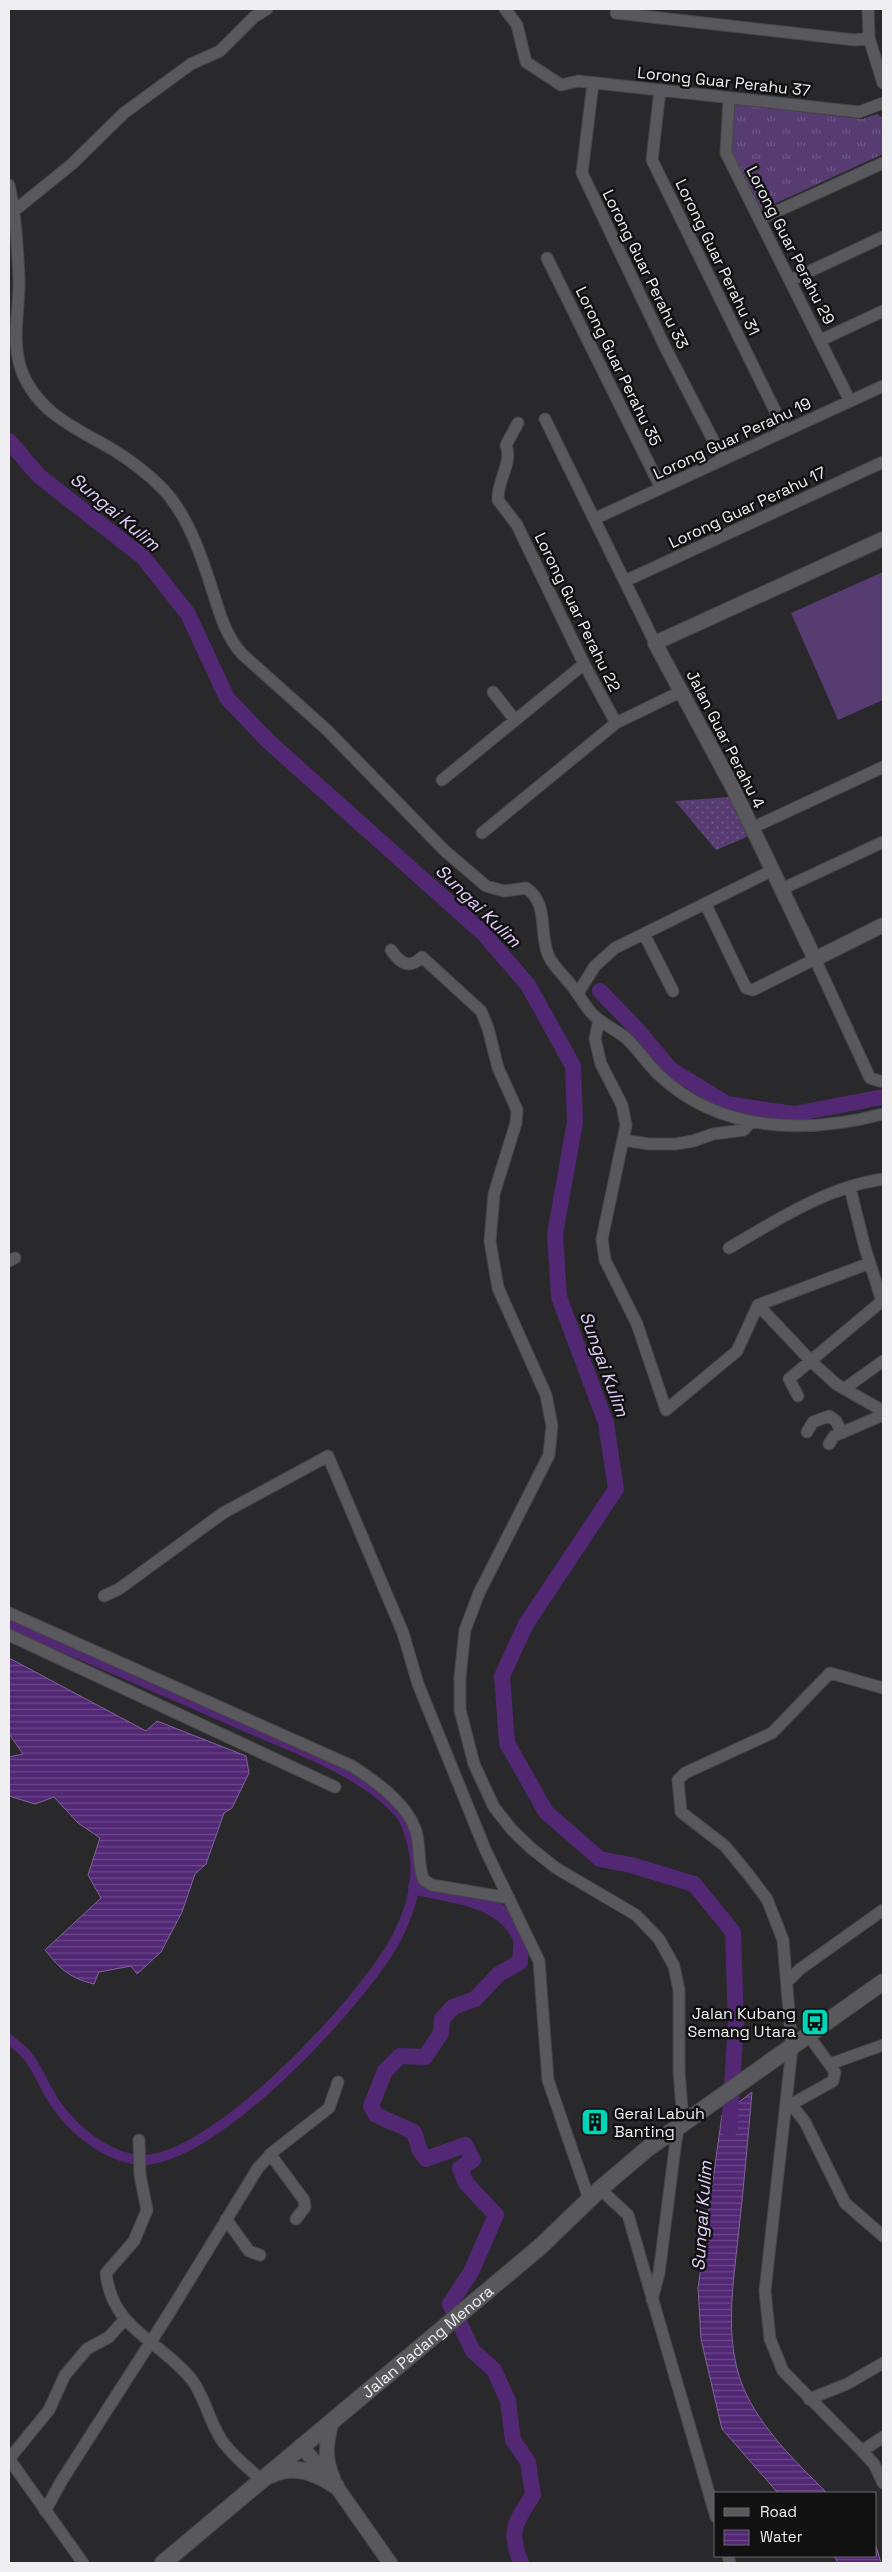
<svg xmlns="http://www.w3.org/2000/svg" width="892" height="2572" font-family="'Space Grotesk',sans-serif">
	<style>
		.grass { fill: url(#grass-tufts) }
		.park { fill: url(#park-dots) }
		.pitch { fill: #573c72 }
		.water { fill: url(#water-rules); stroke: #81639a }
		.lines { fill: none; stroke-linecap: round; stroke-linejoin: round }
		.canal { stroke: #522875; stroke-width: 10 }
		.river { stroke: #522875; stroke-width: 16 }
		.minor-casing { stroke: #474648; stroke-width: 13 }
		.tertiary-casing { stroke: #474648; stroke-width: 16 }
		.secondary-casing { stroke: #474648; stroke-width: 18 }
		.minor { stroke: #59585c; stroke-width: 11 }
		.tertiary { stroke: #59585c; stroke-width: 14 }
		.secondary { stroke: #59585c; stroke-width: 16 }
		.labels { text-anchor: middle; stroke-width: 5; stroke-linejoin: round; paint-order: stroke }
		.street-label { font-size: 16px; fill: #efeef0; stroke: #121112 }
		.poi-label { font-size: 16px; fill: #efeef0; stroke: #121112; text-anchor: end }
		.water-label { font-size: 18px; font-style: italic; fill: #e1cdf9; stroke: #121112 }
	</style>
	<defs>
		<pattern id="grass-tufts" width="24" height="20" patternUnits="userSpaceOnUse" patternTransform="scale(1.25)"><rect width="24" height="20" fill="#573c72"/><path d="M3 7l-1-3M5 7V3M7 7l1-3M15 17l-1-3M17 17v-4M19 17l1-3" fill="none" stroke="#6f5886"/></pattern>
		<pattern id="park-dots" width="8" height="8" patternUnits="userSpaceOnUse" patternTransform="scale(1.25)"><rect width="8" height="8" fill="#573c72"/><path d="M2 2h.1M6 6h.1" fill="none" stroke="#6f5886" stroke-width="1.8" stroke-linecap="round"/></pattern>
		<pattern id="water-rules" width="6" height="5" patternUnits="userSpaceOnUse" patternTransform="scale(1.25)"><rect width="6" height="5" fill="#522875"/><path d="M0 2.5h6" fill="none" stroke="#6b4889"/></pattern>
	</defs>
	<rect width="100%" height="100%" fill="#29282b"/>
	<!-- grass -->
	<path class="grass" d="M734 104 862 119 877 114 883 118V154L761 210 730 152Z"/>
	<!-- park -->
	<path class="park" d="M730 797 749 836 716 850 675 801Z"/>
	<!-- pitch -->
	<path class="pitch" d="M883 572V700L838 720 791 613Z"/>
	<!-- water -->
	<path class="water" d="M9 1658 146 1731 157 1721 246 1756 249 1773 232 1808 224 1813 206 1864 195 1874 182 1912 161 1952 137 1974 131 1966 99 1972 94 1984C70 1978 61 1970 45 1950L101 1898 88 1875 100 1838 78 1823 54 1797 35 1804 9 1796V1757L23 1754 9 1734Z
		M752 2092C748 2138 744 2183 739 2229 734 2279 723 2338 743 2387 761 2429 795 2461 827 2493H778L722 2429 701 2339 698 2288 722 2115Z
		M876 2546 881 2563H838L834 2556H876Z"/>
	<g class="lines">
		<!-- canal -->
		<path class="canal" d="M9 1624C83 1656 158 1688 232 1721 284 1744 363 1770 400 1814 405 1819 407 1827 409 1834 422 1868 414 1903 398 1935 369 1995 204 2175 132 2159 102 2153 75 2130 57 2106 45 2090 39 2069 26 2054 21 2048 14 2044 9 2039"/>
		<!-- river -->
		<path class="river" d="M9 441 39 476 143 557 188 614 227 698 268 741 484 934 528 985 573 1066 575 1122 555 1234 559 1297 606 1423 616 1489 526 1624 502 1676 507 1743 546 1812 600 1859 631 1865 694 1884 733 1932 736 2025 729 2130
			M600 991 634 1026 670 1069 727 1104 794 1114 883 1097
			M416 1887C452 1895 502 1898 520 1936 523 1942 520 1955 520 1962L499 1974 475 1999 453 2007 442 2019 441 2033 425 2057 400 2056 385 2071 371 2106 376 2115 414 2132 420 2151 426 2159 465 2145 473 2160 460 2168 466 2183 496 2215 471 2272 450 2304 473 2351 494 2370 508 2401 513 2440 528 2462 533 2495C515 2523 508 2530 521 2563"/>
		<defs>
			<path id="minor" d="M505 9 517 25 526 62 561 85 578 81 859 112 883 103
				M868 9 869 38 883 83
				M616 13 855 40 869 38
				M593 83 582 173 666 349 723 459
				M660 90 652 160 785 431
				M729 98 726 153 850 401
				M9 185C16 216 18 250 19 282 19 313 11 342 22 372 38 413 77 429 112 449 130 460 147 473 162 488 187 514 200 552 211 586 219 610 224 634 242 654L327 730 445 851 486 886 504 891 526 888C550 904 538 934 549 957 556 970 569 980 577 993 584 1002 588 1012 598 1019 607 1026 617 1031 626 1038 638 1049 647 1064 659 1075 720 1133 807 1134 883 1114
				M14 211 72 164 124 113 191 64 220 51 254 17 267 9
				M760 219 883 163
				M547 258 661 488
				M791 280 883 237
				M821 340 883 311
				M545 419 655 643
				M518 423 506 445C513 463 497 480 498 500L517 525 584 664 616 723
				M594 519 883 386
				M625 581 883 462
				M493 692 515 720
				M442 780 584 664
				M752 828 883 767
				M482 833 616 723 682 691
				M782 889 883 842
				M706 905 746 988 753 990 815 959 870 1078 883 1082
				M644 934 673 991
				M391 950C400 963 409 970 422 957L481 1011 488 1028 498 1068 517 1110 516 1123 494 1194 490 1241 498 1288 546 1395 552 1426 549 1455 479 1593 465 1630 460 1677V1710L474 1764 494 1807 512 1830 532 1849 556 1868 636 1915 659 1939 674 1966 679 1990V2071L682 2109 676 2140 659 2273 652 2300
				M578 993 595 966 615 948 773 870
				M599 1020 595 1039 601 1064 622 1105 626 1125 602 1239 605 1260 637 1324 666 1410 737 1351 758 1305 870 1263
				M623 1140 649 1144H676L693 1141 713 1134 744 1130 751 1122
				M729 1248C777 1220 827 1187 883 1179
				M9 1261 15 1258
				M758 1305 812 1362 836 1384 883 1411
				M844 1389 883 1361
				M798 1396 789 1379 882 1301 865 1248 850 1188
				M807 1432 813 1422 829 1416 836 1421 842 1433
				M829 1444 834 1436 883 1415
				M104 1596 119 1589 223 1513 328 1456 403 1633 418 1684 485 1849 539 1961 548 2080 589 2199
				M9 1613 352 1766C375 1781 407 1803 416 1831 421 1846 417 1866 424 1880L432 1885 509 1898
				M9 1635 335 1787
				M883 1688 830 1673 772 1733 685 1773 678 1780 681 1812 725 1846 748 1874 767 1899 783 1940 792 2048 765 2291 770 2339 783 2371 862 2451 874 2464 883 2483
				M788 1981 800 1969 883 1910
				M830 2064 883 2045
				M787 2099 805 2122 845 2203 883 2236
				M792 2104 833 2081 835 2072 809 2036
				M139 2140 140 2175 147 2210 134 2241 106 2273C112 2330 160 2340 192 2380 205 2397 209 2421 221 2439 230 2454 248 2467 261 2480
				M270 2154 304 2200 305 2207 296 2219
				M600 2189 628 2215 716 2517
				M226 2219 249 2251 260 2255
				M809 2399 847 2384 883 2363
				M862 2451 883 2437
				M9 2459 49 2410 65 2375 87 2349 109 2337 124 2320
				M9 2459 83 2563
				M45 2511 62 2480 168 2315 258 2168 274 2151 329 2108 338 2082
				M728 2556 730 2563"/>
			<path id="tertiary" d="M883 539 655 643 733 788 815 959 883 925
				M332 2421C326 2442 324 2458 333 2478
				M301 2446 336 2486 390 2563"/>
			<g id="secondary">
				<path d="M271 2475C294 2463 317 2473 336 2486"/>
				<path id="s1" d="M163 2563 541 2246 600 2189 647 2149 883 1982"/>
			</g>
		</defs>
		<!-- minor casing -->
		<use href="#minor" class="minor-casing"/>
		<!-- tertiary casing -->
		<use href="#tertiary" class="tertiary-casing"/>
		<!-- secondary casing -->
		<use href="#secondary" class="secondary-casing"/>
		<!-- minor -->
		<use href="#minor" class="minor"/>
		<!-- tertiary -->
		<use href="#tertiary" class="tertiary"/>
		<!-- secondary -->
		<use href="#secondary" class="secondary"/>
	</g>
	<!-- icons -->
	<defs>
		<symbol id="bus-square" viewBox="-11 -11 22 22"><rect x="-9" y="-9" width="18" height="18" rx="4" fill="#00d5b7" stroke="#121112"/><path d="M-5-6H5V4H4V6H2V4H-2V6H-4V4H-5ZM-3.5-4V0h7V-4ZM-3.5 1.2v1.5H-2V1.2ZM2 1.2v1.5H3.5V1.2Z" fill="#111"/></symbol>
		<symbol id="building-square" viewBox="-11 -11 22 22"><rect x="-9" y="-9" width="18" height="18" rx="4" fill="#00d5b7" stroke="#121112"/><path d="M-4-6H4V6H1V3H-1V6H-4ZM-2.5-4.3h1.7v1.8h-1.7ZM.8-4.3h1.7v1.8H.8ZM-2.5-1h1.7V.8h-1.7ZM.8-1h1.7V.8H.8Z" fill="#111"/></symbol>
	</defs>
	<g fill-rule="evenodd">
		<use href="#bus-square" x="799" y="2006" width="32" height="32"/>
		<use href="#building-square" x="579" y="2106" width="32" height="32"/>
	</g>
	<g class="labels">
		<!-- street labels -->
		<g class="street-label">
			<text transform="translate(724 81) rotate(6)" y="6">Lorong Guar Perahu 37</text>
			<text transform="translate(791 245) rotate(63)" y="6">Lorong Guar Perahu 29</text>
			<text transform="translate(718 257) rotate(64)" y="6">Lorong Guar Perahu 31</text>
			<text transform="translate(646 269) rotate(64)" y="6">Lorong Guar Perahu 33</text>
			<text transform="translate(619 366) rotate(64)" y="6">Lorong Guar Perahu 35</text>
			<text transform="translate(732 438) rotate(-25)" y="6">Lorong Guar Perahu 19</text>
			<text transform="translate(747 507) rotate(-25)" y="6">Lorong Guar Perahu 17</text>
			<text transform="translate(578 612) rotate(64)" y="6">Lorong Guar Perahu 22</text>
			<text transform="translate(726 739) rotate(63)" y="6">Jalan Guar Perahu 4</text>
			<text dy="6" stroke="none"><textPath href="#s1" startOffset="345">Jalan Padang Menora</textPath></text>
		</g>
		<!-- poi labels -->
		<g class="poi-label">
			<text x="796" y="2019">Jalan Kubang<tspan x="796" dy="18">Semang Utara</tspan></text>
			<text x="614" y="2119" text-anchor="start">Gerai Labuh<tspan x="614" dy="18">Banting</tspan></text>
		</g>
		<!-- water labels -->
		<g class="water-label">
			<text transform="translate(115 512) rotate(40)" y="6">Sungai Kulim</text>
			<text transform="translate(478 906) rotate(44)" y="6">Sungai Kulim</text>
			<text transform="translate(604 1364) rotate(70)" y="6">Sungai Kulim</text>
			<text transform="translate(702 2216) rotate(-86)" y="6">Sungai Kulim</text>
		</g>
	</g>
	<!-- border -->
	<rect width="892" height="2572" fill="none" stroke="#efeef0" stroke-width="20"/>
	<!-- legend -->
	<rect x="714" y="2492" width="162" height="65" fill="#121112" stroke="#6a696b"/>
	<rect x="724" y="2508" width="25" height="8" fill="#59585c" stroke="#6a696b"/>
	<text x="760" y="2517" font-size="15" fill="#efeef0">Road</text>
	<rect x="724" y="2530" width="25" height="15" fill="url(#water-rules)" stroke="#6a696b"/>
	<text x="760" y="2542" font-size="15" fill="#efeef0">Water</text>
</svg>
